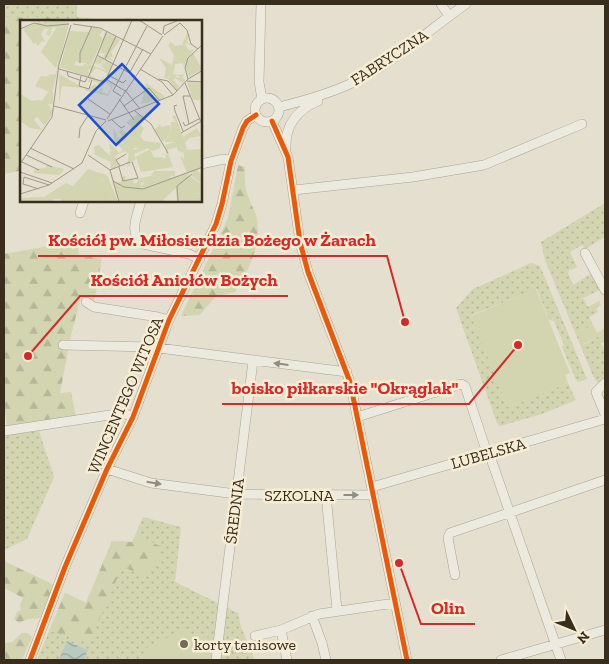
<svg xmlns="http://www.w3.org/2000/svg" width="609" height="664" font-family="'Zilla Slab',serif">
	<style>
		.grass { fill: url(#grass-dots) }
		.forest { fill: url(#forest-firs) }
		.garden { fill: #d2d5b0 }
		.water { fill: url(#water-waves) }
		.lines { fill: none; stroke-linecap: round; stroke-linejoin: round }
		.minor-casing { stroke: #aaa496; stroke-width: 10 }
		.minor { stroke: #ece9df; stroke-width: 9 }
		.cycleway-casing { stroke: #f6edd4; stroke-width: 8 }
		.cycleway { stroke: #e8590c; stroke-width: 5 }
		.oneway { fill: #928b7e }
		.poi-dot { fill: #756b5c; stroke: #f6edd4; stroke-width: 2 }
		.labels { text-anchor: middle; stroke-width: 5; stroke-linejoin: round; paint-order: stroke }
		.street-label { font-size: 16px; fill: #392d1e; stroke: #f6edd4 }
		.poi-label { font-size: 16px; fill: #392d1e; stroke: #f6edd4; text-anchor: start }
		.inset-road { fill: none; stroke: #a09888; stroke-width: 1 }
		.view { fill: #1d4ed8; fill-opacity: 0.15; stroke: #1d4ed8; stroke-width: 2.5 }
		.inset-edge { fill: none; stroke: #392d1e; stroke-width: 2.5 }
		.leader { fill: none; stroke: #d62828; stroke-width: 2 }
		.callout-dot { fill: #d62828; stroke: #f6edd4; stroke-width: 2 }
		.callout-label { font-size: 18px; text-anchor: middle; font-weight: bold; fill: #d62828; stroke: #f6edd4; stroke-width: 5; stroke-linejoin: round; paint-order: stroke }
	</style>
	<defs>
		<pattern id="grass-dots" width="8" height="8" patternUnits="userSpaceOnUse" patternTransform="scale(1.25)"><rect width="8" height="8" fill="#d2d5b0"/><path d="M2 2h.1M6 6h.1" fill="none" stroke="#b5b797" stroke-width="1.8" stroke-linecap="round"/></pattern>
		<pattern id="forest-firs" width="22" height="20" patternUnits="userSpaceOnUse" patternTransform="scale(1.25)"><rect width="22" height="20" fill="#d2d5b0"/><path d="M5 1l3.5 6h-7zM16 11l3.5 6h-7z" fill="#b5b797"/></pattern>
		<pattern id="water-waves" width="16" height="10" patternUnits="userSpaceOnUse" patternTransform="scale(1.25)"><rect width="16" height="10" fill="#b9cbc1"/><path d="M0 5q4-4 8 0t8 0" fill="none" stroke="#97a59c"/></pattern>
	</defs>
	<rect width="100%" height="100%" fill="#e4dfce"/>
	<!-- grass -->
	<path class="grass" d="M4 4H77V17L108 20 131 18 132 21H56L54 18 4 17Z
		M605 203V237L585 249 582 245 570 252 577 267 571 270 570 268 568 273 573 285 591 274 600 290 583 298 588 307 599 301 601 305 596 308 598 312 589 317 593 325 577 333 583 345 605 333V341L601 343 605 350V379L600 382H597L593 376 545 260 541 242Z
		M531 263 540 266 587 379 579 382 576 380 562 347 564 345 554 321 549 320 537 289 471 315 508 407 568 383 576 400 542 414 500 426 497 423 456 308 473 289Z
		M39 431 54 477 27 539 4 550V435Z
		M143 517 181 527 175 582 238 613 241 627 255 660H37L65 593 86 603 112 541 132 542Z"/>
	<!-- forest -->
	<path class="forest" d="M4 17 54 18 56 21H21V171L4 174Z
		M238 165 245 167C244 180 245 190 250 201 252 207 256 213 257 219 261 246 249 270 235 292L215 297 200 315 181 316 228 218Z
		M77 241 79 256 102 258 94 302 81 297 71 335 60 393 71 392 76 418 7 428 4 405V254Z
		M136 535 162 547 156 567 142 574 122 567 90 642 49 631 65 593 86 603 112 541 132 542Z
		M4 561 54 585 40 618 27 619 19 623 14 619 17 612 21 610 20 605 23 598 4 588Z
		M22 633H27L32 637 22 660H4V643L12 642Z"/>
	<!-- garden -->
	<path class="garden" d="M536 289 570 373 565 375 568 383 508 407 471 316Z
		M593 325 597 333 605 328V333L582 345 577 333Z
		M181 631 214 639 211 660H142L144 649Z"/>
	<!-- water -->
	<path class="water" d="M67 641 88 650 84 660H59Z"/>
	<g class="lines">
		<defs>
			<path id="minor" d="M261 4 259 82 262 99
				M441 4 449 16
				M255 110a12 12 0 1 1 24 0a12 12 0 1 1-24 0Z
				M279 107C303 101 329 94 352 83 393 63 429 30 466 4
				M272 121 288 157 300 242 308 272 350 382 407 660
				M286 148C285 125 297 110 318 101
				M201 164 224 159 231 161
				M294 190 413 177 484 165 582 124
				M141 201C137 216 128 234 143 244L189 254 200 259
				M80 213 84 201
				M585 253 605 290
				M86 302 94 307 158 317 169 320
				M63 345 151 347 347 372
				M605 383 596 392 605 414
				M357 417 452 387 461 384 465 386 485 447 489 453 561 660
				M4 431 123 413 133 417
				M107 469 151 483 236 494 373 495
				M372 487 605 419
				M327 505 337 610
				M455 575 448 538 450 533 605 480
				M312 616 322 643 326 660
				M281 630 287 660
				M255 636 281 630 319 614 395 603
				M30 660 65 567 107 469 133 417 169 320 216 224 222 204 231 161 243 128 247 121 256 115
				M216 660 253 361
				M501 660 605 630"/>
		</defs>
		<!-- minor casing -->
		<use href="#minor" class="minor-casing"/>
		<!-- minor -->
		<use href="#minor" class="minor"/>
		<defs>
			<path id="cycleway" d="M272 121 288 157 300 242 308 272 350 382 407 660
				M30 660 65 567 107 469 133 417 169 320 216 224 222 204 231 161 243 128 247 121 256 115"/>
		</defs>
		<!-- cycleway casing -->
		<use href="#cycleway" class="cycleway-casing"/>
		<!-- cycleway -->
		<use href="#cycleway" class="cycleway"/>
	</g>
	<!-- one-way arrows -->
	<defs><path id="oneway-solid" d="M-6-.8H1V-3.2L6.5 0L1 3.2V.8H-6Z" transform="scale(1.25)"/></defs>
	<g class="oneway">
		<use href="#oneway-solid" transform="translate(281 364) rotate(-173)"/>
		<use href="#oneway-solid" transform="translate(154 483) rotate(9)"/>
		<use href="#oneway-solid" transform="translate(351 495)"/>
	</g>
	<!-- markers -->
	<circle class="poi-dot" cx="184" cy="644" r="5"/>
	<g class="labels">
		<!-- street labels -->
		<g class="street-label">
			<text transform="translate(389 57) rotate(-33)" y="6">FABRYCZNA</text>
			<text transform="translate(125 395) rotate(-67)" y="6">WINCENTEGO WITOSA</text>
			<text transform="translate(488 453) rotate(-16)" y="6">LUBELSKA</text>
			<text x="299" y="501">SZKOLNA</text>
			<text transform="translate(234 511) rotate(-83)" y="6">ŚREDNIA</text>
		</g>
		<!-- poi labels -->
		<g class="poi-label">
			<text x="194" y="650">korty tenisowe</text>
		</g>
	</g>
	<!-- overview -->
	<g transform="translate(20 20)">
		<rect width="182" height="182" fill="#e4dfce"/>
		<path d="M22 0 49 2 34 65 30 69 23 66 30 57 27 55 36 54 45 6 32 8 30 16 26 14 29 9 25 8 21 14 25 22 22 21 18 26 15 22 20 15 14 4 19 1 24 4ZM72 7 83 10 79 16 83 18 71 45 87 51 79 45 84 47 80 43H85V40L79 44 75 43 78 36 93 44 87 59V53L76 48 70 55 80 61 84 56 83 61 85 59 95 66 84 62 82 72 88 74 91 67 87 63 93 66 88 76 64 70 76 64 77 72 83 66 72 60 68 63 71 50 66 46 62 51 64 44 70 45 62 42 57 44 60 43 56 41ZM85 12 99 19 100 20 91 32 93 37H89L94 42 83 37 85 33H79ZM167 13 170 14 167 21 172 27 167 23 165 25 169 30 163 25 154 39 165 43 164 47 163 43 155 44 153 54 158 55 155 57 160 58 158 55 164 54 162 59 164 58 165 61 163 63 155 58 153 60 159 66 157 71 148 59 153 51 147 59 144 58 146 48 139 38 152 45 154 35 148 25 151 22 155 26 162 25ZM126 63 143 75 145 79 121 84ZM28 72H33V84H28L33 92 25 106 17 97 14 100 22 110 10 108 0 101V91L10 89 19 80 22 81ZM106 118 120 120 114 126 120 128H114L112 133H106L111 131 101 121ZM155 122 157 127 147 130 153 147 121 152 116 137 130 129 134 137 146 138 145 125ZM79 125 90 136 91 142 75 135 74 127ZM27 145H28L44 149 39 155 14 153 15 149 25 148ZM134 151H155V157L150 155 151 158 119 169 124 163 117 159 131 156ZM80 159 88 165 93 182H82L77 162ZM173 173 181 174 180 182H161L157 179Z" fill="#d2d5b0"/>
		<path d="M173 33 182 49 169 57 164 43 157 41 166 43ZM39 54 64 68 42 66 39 84ZM21 56 32 57 24 66 30 69 35 59 32 73 15 66ZM118 94 123 98 119 104 124 108 120 116 124 121 141 123 140 128 133 131 128 128 114 134 116 139 107 147 109 133 104 131 95 136 99 145 91 150 90 131H97L90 130 89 125 90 123 99 133 103 130 94 120 93 108 99 118 102 116 99 112 101 109 108 114 113 109 106 102ZM106 118 120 120 114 125 119 128 111 131 101 122ZM155 95 163 117 177 108 181 116 169 118 165 123 167 130 182 129 181 147 177 150 182 156V164L171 155 173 152 167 154 182 165V182H177L181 174 176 173 157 179 156 168 144 179V182H99L94 162H101L102 157 105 156 106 161 113 160 114 164 118 162 117 159 122 161 120 169 167 153 160 136 164 139V133L158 131 155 122H144L151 112V102H156L152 97ZM68 149 87 155 98 182H93L88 165 81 159 77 162 82 182H41V179H33V182H0V178L24 177 46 163 53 166Z" fill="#d2d5b0" fill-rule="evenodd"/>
		<path d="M14 4 20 15 14 24 3 9ZM45 6 48 8 36 48 21 32 37 7ZM50 11 69 12 54 45 69 47 68 57 40 47ZM163 25 170 31 174 29 165 43 154 39ZM167 62 182 63V80H173ZM0 73 11 81 19 80 10 89 1 91ZM140 104 141 107 150 105 151 112 143 122 135 110Z" fill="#d2d5b0"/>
		<path class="inset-road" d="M119 0 142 15M53 4 80 8 131 34M0 9 14 3 27 6 49 4M143 14 144 6 159 0M144 15 160 3 167 10 171 24 178 29M77 35 115 56M85 39 96 16M60 43V33L72 6M39 49 85 62 112 0M120 49 142 62 153 75M47 51 48 56 65 62 67 58M110 52 123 29M88 55 103 63 106 60M61 56 59 66 69 69 72 60M68 58 87 11M86 59 105 71M138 59 148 61 157 71M168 59 183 50M167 61 183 62M165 63 183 107M105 70 120 89M101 76 93 71 127 6M68 79 90 94M99 79 114 100M157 85 154 86 155 91 163 111M34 86 86 100M104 86 129 68 140 81M115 91 131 104 148 133M87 99 143 16M92 100 101 108 105 106M88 101 153 75 168 59 165 48 168 38 183 24M163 102 165 106 179 99M169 104 163 76H171M161 113 180 102M59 118 60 108 69 94M10 128 54 149M6 135 32 147M68 135 90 150 99 182M2 142 19 150M0 144 32 97 39 44 51 5M100 146 96 140 106 134M99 147 103 161 118 158 112 142M90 150 110 142M0 152 32 163M93 161 104 167 123 169 183 147M19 169 3 164 4 157 29 165M0 174 29 165 62 143 76 111 86 101M158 182 157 166 172 154"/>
		<path class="view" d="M102 44 139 84 96 125 59 85Z"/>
		<rect width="182" height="182" class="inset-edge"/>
	</g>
	<!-- callouts -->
	<path class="leader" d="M405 322L387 256H38M28 356L80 296H288M518 345L469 404H222M399 563L421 624H475"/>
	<g class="callout-dot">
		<circle cx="405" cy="322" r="5"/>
		<circle cx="28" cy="356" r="5"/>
		<circle cx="518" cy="345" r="5"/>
		<circle cx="399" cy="563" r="5"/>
	</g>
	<g class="callout-label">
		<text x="212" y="246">Kościół pw. Miłosierdzia Bożego w Żarach</text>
		<text x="184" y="286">Kościół Aniołów Bożych</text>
		<text x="345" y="394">boisko piłkarskie "Okrąglak"</text>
		<text x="448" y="614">Olin</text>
	</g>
	<!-- border -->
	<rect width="609" height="664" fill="none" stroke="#392d1e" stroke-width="10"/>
	<!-- north arrow -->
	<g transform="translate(574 629) rotate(133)" stroke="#f6edd4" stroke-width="4" paint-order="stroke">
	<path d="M0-4L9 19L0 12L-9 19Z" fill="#392d1e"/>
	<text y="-8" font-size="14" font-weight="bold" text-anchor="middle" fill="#392d1e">N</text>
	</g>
</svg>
